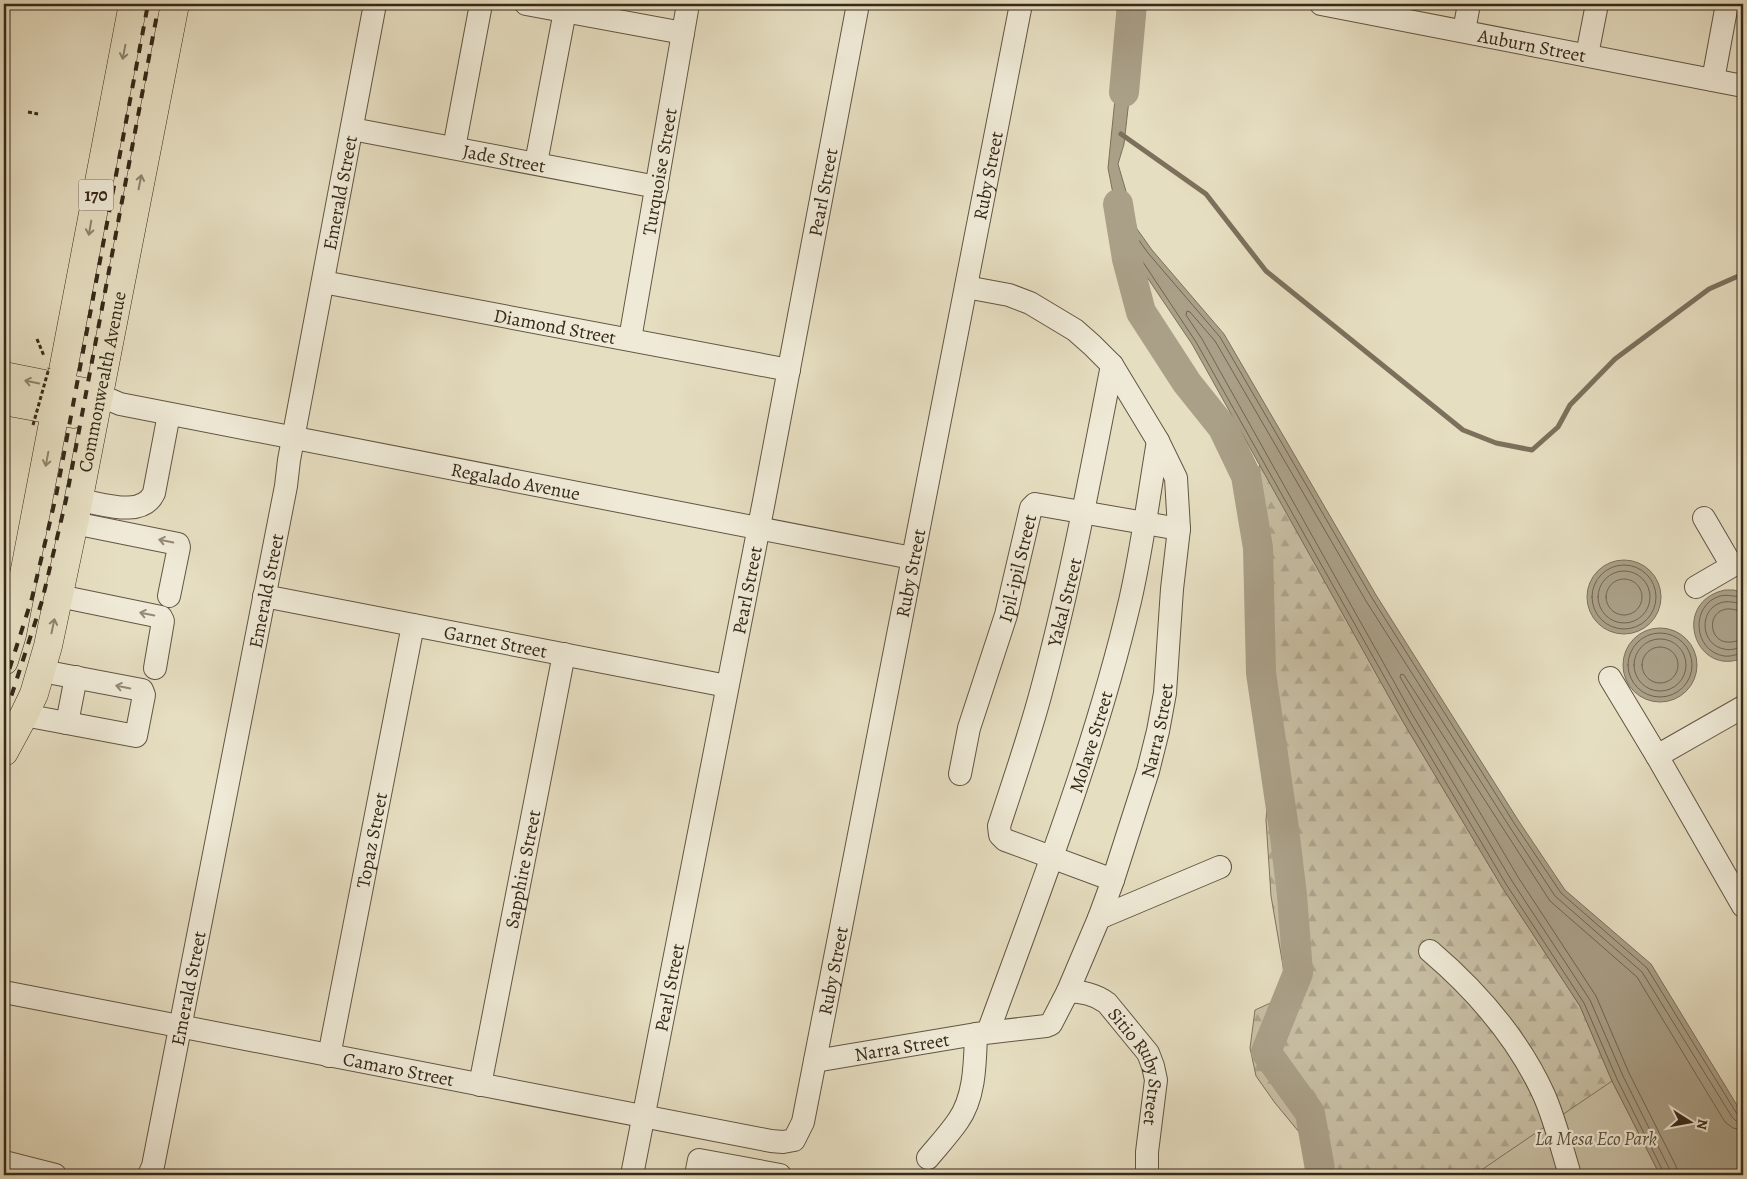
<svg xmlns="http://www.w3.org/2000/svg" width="1747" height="1179" font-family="Alegreya,serif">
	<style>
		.forest { fill: url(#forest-firs); stroke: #7f745e }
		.green { fill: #c8bfa4; stroke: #7f745e }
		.water { fill: #aaa088; stroke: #7c705c }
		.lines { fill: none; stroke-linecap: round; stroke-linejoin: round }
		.shore { stroke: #706450; stroke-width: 1 }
		.stream { stroke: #7c705c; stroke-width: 5 }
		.river { stroke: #aaa088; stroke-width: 30 }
		.minor-casing { stroke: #625643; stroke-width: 24 }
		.major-casing { stroke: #362919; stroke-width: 29 }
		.path { stroke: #362919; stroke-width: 3; stroke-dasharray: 4 2.5; stroke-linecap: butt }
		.minor { stroke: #efead7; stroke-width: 22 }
		.major { stroke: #e6dec1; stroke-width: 28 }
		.rail { stroke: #362919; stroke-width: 4; stroke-dasharray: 9 9; stroke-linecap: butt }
		.path-bridge { stroke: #362919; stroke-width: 3; stroke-dasharray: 4 2.5; stroke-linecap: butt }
		.oneway { stroke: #8e846d }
		.oneway2 { stroke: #928a78 }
		.labels { text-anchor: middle; stroke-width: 4.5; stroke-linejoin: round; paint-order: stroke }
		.shield { fill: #efead7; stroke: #6e6352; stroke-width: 1 }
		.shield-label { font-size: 18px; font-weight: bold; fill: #362919 }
		.street-label { font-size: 19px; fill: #362919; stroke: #efead7 }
		.park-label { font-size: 19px; font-style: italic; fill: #5a4e3c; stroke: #efead7 }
	</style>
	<defs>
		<pattern id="forest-firs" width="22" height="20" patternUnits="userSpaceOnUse" patternTransform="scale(1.25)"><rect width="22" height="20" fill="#c8bfa4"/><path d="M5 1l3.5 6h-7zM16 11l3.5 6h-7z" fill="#aca48d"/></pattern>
	</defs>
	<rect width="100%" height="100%" fill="#e6dec1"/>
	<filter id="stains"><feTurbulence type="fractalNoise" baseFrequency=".004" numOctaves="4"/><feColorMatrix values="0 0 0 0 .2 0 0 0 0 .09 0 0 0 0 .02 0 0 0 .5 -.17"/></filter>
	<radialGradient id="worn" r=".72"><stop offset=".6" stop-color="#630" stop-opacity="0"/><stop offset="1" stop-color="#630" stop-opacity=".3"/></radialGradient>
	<!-- forest -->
	<path class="forest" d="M1260 465 1402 720 1502 887 1580 1006 1612 1081 1660 1175H1309L1304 1138 1275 1103 1256 1076 1250 1048 1255 1010 1288 995 1271 896 1266 820 1269 776 1240 506Z"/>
	<!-- green -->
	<path class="green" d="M1612 1081 1660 1175H1474Z"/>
	<!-- water -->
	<path class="water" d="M1117 4H1123L1130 91 1124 144 1118 164 1137 229 1152 250 1224 334 1376 595 1518 820 1565 890 1651 964 1743 1115V1175H1660L1612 1081 1580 1006 1502 887 1402 720 1192 344 1122 240 1108 168 1116 89 1123 70Z
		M1587 597a37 37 0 1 1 74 0a37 37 0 1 1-74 0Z
		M1725 590H1734L1743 593V658C1695 678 1670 602 1725 590Z
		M1623 665a37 37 0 1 1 74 0a37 37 0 1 1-74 0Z"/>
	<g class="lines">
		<!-- shore -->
		<path class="shore" d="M1592 597a32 32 0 1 1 64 0a32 32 0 1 1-64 0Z
			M1598 597a26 26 0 1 1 52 0a26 26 0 1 1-52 0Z
			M1606 597a18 18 0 1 1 36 0a18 18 0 1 1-36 0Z
			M1743 597C1735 597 1728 594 1720 596 1690 605 1693 651 1724 656 1731 657 1737 654 1743 653
			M1743 604C1735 603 1728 600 1720 603 1698 611 1701 645 1724 649 1731 651 1737 648 1743 647
			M1743 611C1736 611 1730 607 1723 610 1707 615 1710 641 1727 642 1732 643 1738 640 1743 640
			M1628 665a32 32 0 1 1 64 0a32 32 0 1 1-64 0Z
			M1634 665a26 26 0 1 1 52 0a26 26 0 1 1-52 0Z
			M1642 665a18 18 0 1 1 36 0a18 18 0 1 1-36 0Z
			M1664 1175 1663 1171 1617 1079 1584 1003 1506 884 1407 717 1196 342 1127 238 1121 211 1122 208 1126 209 1133 232 1148 253 1220 337 1372 598 1514 823 1561 893 1647 968 1737 1114 1743 1116
			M1670 1175 1669 1168 1623 1076 1590 1000 1512 881 1412 714 1202 339 1186 315 1187 311 1190 312 1215 341 1366 601 1509 826 1555 896 1642 972 1732 1117 1736 1121 1743 1123
			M1678 1175 1676 1166 1629 1073 1596 996 1518 877 1400 677 1401 674 1404 675 1550 901 1637 977 1725 1122 1733 1128 1743 1130"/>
		<!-- stream -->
		<path class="stream" d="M1121 134 1206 194 1266 271 1463 430 1496 443 1532 450 1558 427 1570 405 1615 359 1709 289 1743 274"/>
		<!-- river -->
		<path class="river" d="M1124 92 1132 4
			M1118 204 1127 259 1141 312 1187 383 1223 428 1246 476 1258 548 1261 673 1284 829 1292 895 1298 973 1266 1052 1310 1113 1321 1175"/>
		<defs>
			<g id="minor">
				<path d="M526 4 683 33"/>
				<path id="s1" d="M1321 4 1743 86"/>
				<path d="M1464 31 1469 4"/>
				<path d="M1587 55 1597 4"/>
				<path d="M1713 80 1727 4"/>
				<path id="s2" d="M352 129 657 187"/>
				<path d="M454 148 481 4"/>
				<path d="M536 163 565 11"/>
				<path id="s3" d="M323 282 789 370"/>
				<path id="s4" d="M630 339 688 4"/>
				<path d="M1112 365C1090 477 1070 586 1040 696 1028 740 1013 783 999 826L1000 835 1005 840 1113 880"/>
				<path id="s5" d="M99 395 120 404 912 558"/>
				<path d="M79 500C101 503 142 519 154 493L169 414"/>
				<path d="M74 523 178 544 179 547 169 596"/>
				<path d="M1696 587 1732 566 1704 518"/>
				<path d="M59 596 161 617 163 621 155 668"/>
				<path id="s6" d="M264 596 727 686"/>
				<path d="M1610 678 1657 756"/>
				<path d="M1743 707 1657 756 1743 906"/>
				<path d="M24 715 136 736 144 695 142 690 42 671"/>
				<path d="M67 723 76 677"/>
				<path id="s7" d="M960 774 969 728 1006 615 1031 508 1035 504 1041 505 1179 529"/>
				<path d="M1099 918 1220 867"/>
				<path d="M1430 951C1478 992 1518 1038 1544 1095 1555 1120 1562 1149 1570 1175"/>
				<path id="s8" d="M1068 991C1082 992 1095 994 1107 1003L1148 1053 1153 1066 1156 1080 1147 1152V1175"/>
				<path id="s9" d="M4 992 771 1141 783 1142 794 1140 803 1122 1021 4"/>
				<path id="s10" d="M988 1032C1040 890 1095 749 1130 601 1142 549 1149 494 1158 441"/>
				<path id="s11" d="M329 1056 413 625"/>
				<path id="s12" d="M815 1061 976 1034 1046 1026 1051 1024 1068 991 1099 918 1113 880 1148 771 1158 731 1165 693 1172 589 1179 529 1176 478 1158 441 1112 365 1092 345 1075 330 1030 303 1009 295 966 287"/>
				<path id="s13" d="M480 1085 564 654"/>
				<path d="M928 1158C938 1146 949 1134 958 1121 975 1097 975 1063 976 1034"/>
				<path d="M4 1162 55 1175"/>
				<path id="s14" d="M149 1175 153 1166 286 486 289 460 375 4"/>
				<path id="s15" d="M632 1175 764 501 858 4"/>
				<path d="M696 1175 699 1160 780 1175"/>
			</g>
			<g id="major">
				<path d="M4 376 99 395"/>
				<path d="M4 401 74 414"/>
				<path d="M4 661 12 635 27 559 133 4"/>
				<path id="s16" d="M4 752 24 715 34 694 48 646 74 523 175 4"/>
			</g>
		</defs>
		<!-- minor casing -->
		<use href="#minor" class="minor-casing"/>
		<!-- major casing -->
		<use href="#major" class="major-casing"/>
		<!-- path -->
		<path class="path" d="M28 112 38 114
			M37 339 44 356"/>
		<!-- minor -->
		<use href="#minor" class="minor"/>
		<!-- major -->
		<use href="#major" class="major"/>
		<!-- rail -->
		<path class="rail" d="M4 686 32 598 56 496 148 4
			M4 712 12 694 42 601 66 500 159 4"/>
		<!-- path-bridge -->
		<path class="path-bridge" d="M33 425 49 368"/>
	</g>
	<!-- one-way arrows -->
	<defs><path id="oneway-shaft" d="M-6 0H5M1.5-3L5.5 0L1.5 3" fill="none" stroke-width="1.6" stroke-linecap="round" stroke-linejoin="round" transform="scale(1.25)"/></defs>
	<g class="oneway">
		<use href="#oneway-shaft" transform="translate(124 52) rotate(101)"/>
		<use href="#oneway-shaft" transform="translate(140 182) rotate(-79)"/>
		<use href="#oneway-shaft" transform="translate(90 228) rotate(100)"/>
		<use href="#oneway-shaft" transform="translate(32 382) rotate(-169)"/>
		<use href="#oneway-shaft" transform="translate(47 459) rotate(101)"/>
		<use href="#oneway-shaft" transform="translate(53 626) rotate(-78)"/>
	</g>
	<g class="oneway2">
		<use href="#oneway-shaft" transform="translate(166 541) rotate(-168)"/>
		<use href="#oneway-shaft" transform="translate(147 614) rotate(-169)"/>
		<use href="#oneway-shaft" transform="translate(123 687) rotate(-169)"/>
	</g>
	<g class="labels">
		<!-- shield labels -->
		<rect class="shield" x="78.5" y="179.5" width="35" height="31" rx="4"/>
		<g class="shield-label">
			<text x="96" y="201">170</text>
		</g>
		<!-- street labels -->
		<g class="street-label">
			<text dy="7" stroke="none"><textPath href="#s1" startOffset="215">Auburn Street</textPath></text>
			<text dy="7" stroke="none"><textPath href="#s2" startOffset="155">Jade Street</textPath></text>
			<text dy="7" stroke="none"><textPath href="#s4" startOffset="170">Turquoise Street</textPath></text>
			<text dy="7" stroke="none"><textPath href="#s9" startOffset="1789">Ruby Street</textPath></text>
			<text dy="7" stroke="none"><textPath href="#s14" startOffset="1001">Emerald Street</textPath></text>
			<text dy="7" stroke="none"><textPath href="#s15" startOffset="1001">Pearl Street</textPath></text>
			<text dy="7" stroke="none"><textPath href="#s3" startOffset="236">Diamond Street</textPath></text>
			<text dy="7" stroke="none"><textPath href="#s16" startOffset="385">Commonwealth Avenue</textPath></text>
			<text dy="7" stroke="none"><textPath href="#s5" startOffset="426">Regalado Avenue</textPath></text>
			<text dy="7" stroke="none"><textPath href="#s7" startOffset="214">Ipil-ipil Street</textPath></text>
			<text dy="7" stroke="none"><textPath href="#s9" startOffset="1384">Ruby Street</textPath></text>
			<text dy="7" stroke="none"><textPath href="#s14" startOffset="596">Emerald Street</textPath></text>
			<text dy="7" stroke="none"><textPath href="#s15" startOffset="596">Pearl Street</textPath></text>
			<text transform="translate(1064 602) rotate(-76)" y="7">Yakal Street</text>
			<text dy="7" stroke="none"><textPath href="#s6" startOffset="236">Garnet Street</textPath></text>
			<text dy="7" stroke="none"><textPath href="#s12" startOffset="552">Narra Street</textPath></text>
			<text dy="7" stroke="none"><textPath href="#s10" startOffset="308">Molave Street</textPath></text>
			<text dy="7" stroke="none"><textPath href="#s11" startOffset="220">Topaz Street</textPath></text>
			<text dy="7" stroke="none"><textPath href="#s13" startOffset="220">Sapphire Street</textPath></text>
			<text dy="7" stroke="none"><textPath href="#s9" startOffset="979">Ruby Street</textPath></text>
			<text dy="7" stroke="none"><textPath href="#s15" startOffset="191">Pearl Street</textPath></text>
			<text dy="7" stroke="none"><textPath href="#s14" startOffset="191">Emerald Street</textPath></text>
			<text dy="7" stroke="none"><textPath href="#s12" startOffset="88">Narra Street</textPath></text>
			<text dy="7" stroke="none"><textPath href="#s9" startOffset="402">Camaro Street</textPath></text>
			<text dy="7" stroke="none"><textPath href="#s8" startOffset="115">Sitio Ruby Street</textPath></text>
		</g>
		<!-- park labels -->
		<g class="park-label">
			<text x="1596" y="1145">La Mesa Eco Park</text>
		</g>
	</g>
	<!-- margin -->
	<rect width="1747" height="1179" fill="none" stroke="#e6dec1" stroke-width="20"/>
	<rect x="5" y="5" width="1737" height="1169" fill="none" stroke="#362919" stroke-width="2.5"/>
	<rect x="10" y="10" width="1727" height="1159" fill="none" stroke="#362919"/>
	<!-- north arrow -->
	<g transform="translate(1690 1122) rotate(101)" stroke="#efead7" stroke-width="4" paint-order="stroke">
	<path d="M0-4L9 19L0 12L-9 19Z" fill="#362919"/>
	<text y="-8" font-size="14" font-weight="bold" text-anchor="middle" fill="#362919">N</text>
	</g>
	<rect width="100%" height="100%" filter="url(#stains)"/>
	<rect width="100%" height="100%" fill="url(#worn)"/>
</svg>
